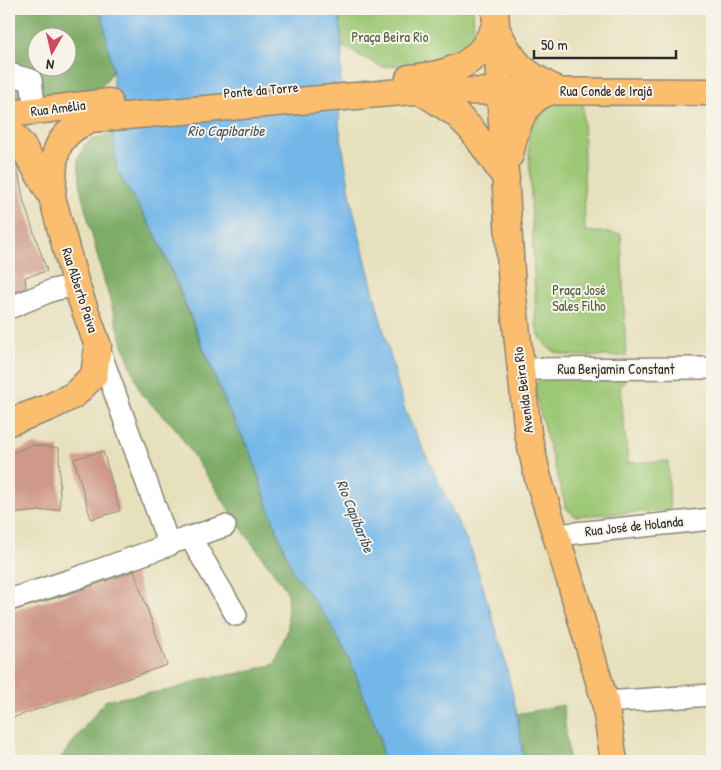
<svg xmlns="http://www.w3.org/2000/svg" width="721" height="770" font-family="'Patrick Hand',sans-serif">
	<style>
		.green { fill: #9cc875; stroke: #647a50 }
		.forest { fill: #7dac66; stroke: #546c48; fill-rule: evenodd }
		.water { fill: #73b7e9; stroke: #4f718a }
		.building { fill: #cf9888 }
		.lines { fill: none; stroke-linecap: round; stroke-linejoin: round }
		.minor-casing { stroke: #898674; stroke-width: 24 }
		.major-casing { stroke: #898674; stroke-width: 29 }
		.minor { stroke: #fff; stroke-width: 21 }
		.major { stroke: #fbbd6e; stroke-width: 26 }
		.labels { text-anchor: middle; stroke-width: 4; stroke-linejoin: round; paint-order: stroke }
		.park-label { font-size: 14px; fill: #4d5a41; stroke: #f7f3e8 }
		.street-label { font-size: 14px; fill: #2b2b2b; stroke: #f7f3e8 }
		.water-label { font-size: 15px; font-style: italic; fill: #415564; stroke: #f7f3e8 }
	</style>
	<rect width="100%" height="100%" fill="#f7f3e8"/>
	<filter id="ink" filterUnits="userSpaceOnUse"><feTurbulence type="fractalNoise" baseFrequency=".02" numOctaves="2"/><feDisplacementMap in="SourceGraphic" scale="10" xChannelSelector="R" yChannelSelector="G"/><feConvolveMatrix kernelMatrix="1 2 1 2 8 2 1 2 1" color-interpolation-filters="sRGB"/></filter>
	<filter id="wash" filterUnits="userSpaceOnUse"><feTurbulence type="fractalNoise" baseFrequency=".0096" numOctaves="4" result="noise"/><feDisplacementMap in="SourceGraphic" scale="20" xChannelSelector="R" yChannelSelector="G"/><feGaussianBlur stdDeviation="1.12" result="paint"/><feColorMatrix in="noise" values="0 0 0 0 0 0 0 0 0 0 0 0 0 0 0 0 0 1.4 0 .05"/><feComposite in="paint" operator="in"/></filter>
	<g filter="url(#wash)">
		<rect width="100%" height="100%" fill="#e7e0bc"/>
		<!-- green -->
		<path class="green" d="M339 9H473L474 38 472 44 443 61 382 67 342 46Z
			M540 101H583L585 231 621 234 626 356C613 356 600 356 587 356 560 356 544 354 536 325L528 123Z
			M631 372 620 386 628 463 668 461 670 510 575 516 566 508 535 394 536 385 541 377Z"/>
		<!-- forest -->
		<path class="forest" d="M9 9H101L113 71 100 89 9 102ZM38 38H68V68H38Z
			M113 133 117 171 155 233 227 406 252 456 269 509 351 662 380 738 383 761H58L106 700 170 690 204 679 240 673 275 664 288 629 287 591 246 535 175 428 141 394 123 345 100 266 81 192 78 159 85 144 95 138Z
			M563 705 569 761H524L517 714Z"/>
		<!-- water -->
		<path class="water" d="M101 9H339L342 46 339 125 352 205 377 306 405 411 472 552 503 652 517 714 524 761H383L380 738 351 662 326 617 293 572 269 509 252 456 227 406 177 283 155 233 117 171 113 133V71Z"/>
		<g id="blocks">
			<!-- building -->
			<path class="building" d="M9 164H15L17 166 24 203 47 271 25 277 26 287 9 295Z
				M33 445 59 448 60 509 9 514V454Z
				M103 451 120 511 91 519 74 459Z
				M134 571 167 665 9 719V612L75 592Z"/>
		</g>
	</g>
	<g filter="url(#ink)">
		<use href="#blocks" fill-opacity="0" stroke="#898674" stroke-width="1"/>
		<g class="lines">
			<defs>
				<path id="minor" d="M9 74 31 80 35 112
					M9 308 53 290 76 285
					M520 369 712 368
					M557 535 712 519
					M190 537 236 615
					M178 541 225 526
					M9 600 71 580 169 545 98 346
					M605 702 712 695"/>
				<path id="major" d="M495 9 512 288 528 434 538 478 570 580 605 702 614 761
					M498 32C515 66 523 72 557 90
					M409 78C434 76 464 71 481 50 487 43 491 34 496 26
					M421 91 455 113 472 130 506 178
					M9 114 109 102
					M9 134 15 137 23 147 52 197 76 285 98 346 94 375 74 395 48 408 9 422
					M510 155C515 129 524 94 556 91
					M52 197C55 157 49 138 91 119L413 91 712 92"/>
			</defs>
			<!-- minor casing -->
			<use href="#minor" class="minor-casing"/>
			<!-- major casing -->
			<use href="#major" class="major-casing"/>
			<!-- minor -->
			<use href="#minor" class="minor"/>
			<!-- major -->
			<use href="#major" class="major"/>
		</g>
	</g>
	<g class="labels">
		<!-- park labels -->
		<g class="park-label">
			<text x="390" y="42">Praça Beira Rio</text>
			<text x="579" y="295">Praça José<tspan x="579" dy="16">Sales Filho</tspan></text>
		</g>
		<!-- street labels -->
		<g class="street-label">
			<text transform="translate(261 90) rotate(-5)" y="5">Ponte da Torre</text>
			<text x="606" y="96">Rua Conde de Irajá</text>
			<text transform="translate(58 108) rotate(-7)" y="5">Rua Amélia</text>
			<text transform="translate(80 290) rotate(72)" y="5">Rua Alberto Paiva</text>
			<text x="616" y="374">Rua Benjamin Constant</text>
			<text transform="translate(523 390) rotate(-97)" y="5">Avenida Beira Rio</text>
			<text transform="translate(634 526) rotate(-6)" y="5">Rua José de Holanda</text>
		</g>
		<!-- water labels -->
		<g class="water-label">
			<text x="226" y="136">Rio Capibaribe</text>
			<text transform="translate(355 516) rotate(68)" y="5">Rio Capibaribe</text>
		</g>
	</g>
	<!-- margin -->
	<rect width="721" height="770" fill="none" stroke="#f7f3e8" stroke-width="30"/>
	<!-- north arrow -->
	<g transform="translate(52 52) rotate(188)"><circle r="24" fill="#f7f3e8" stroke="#a5a39c"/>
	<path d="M0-4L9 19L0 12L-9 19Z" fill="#d1495b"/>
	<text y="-8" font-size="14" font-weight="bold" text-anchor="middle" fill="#2b2b2b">N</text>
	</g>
	<!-- scale -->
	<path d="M534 50v8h142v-8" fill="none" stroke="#2b2b2b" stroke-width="2.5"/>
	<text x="541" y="50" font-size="15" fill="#2b2b2b" stroke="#f7f3e8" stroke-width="4" paint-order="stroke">50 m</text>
</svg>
